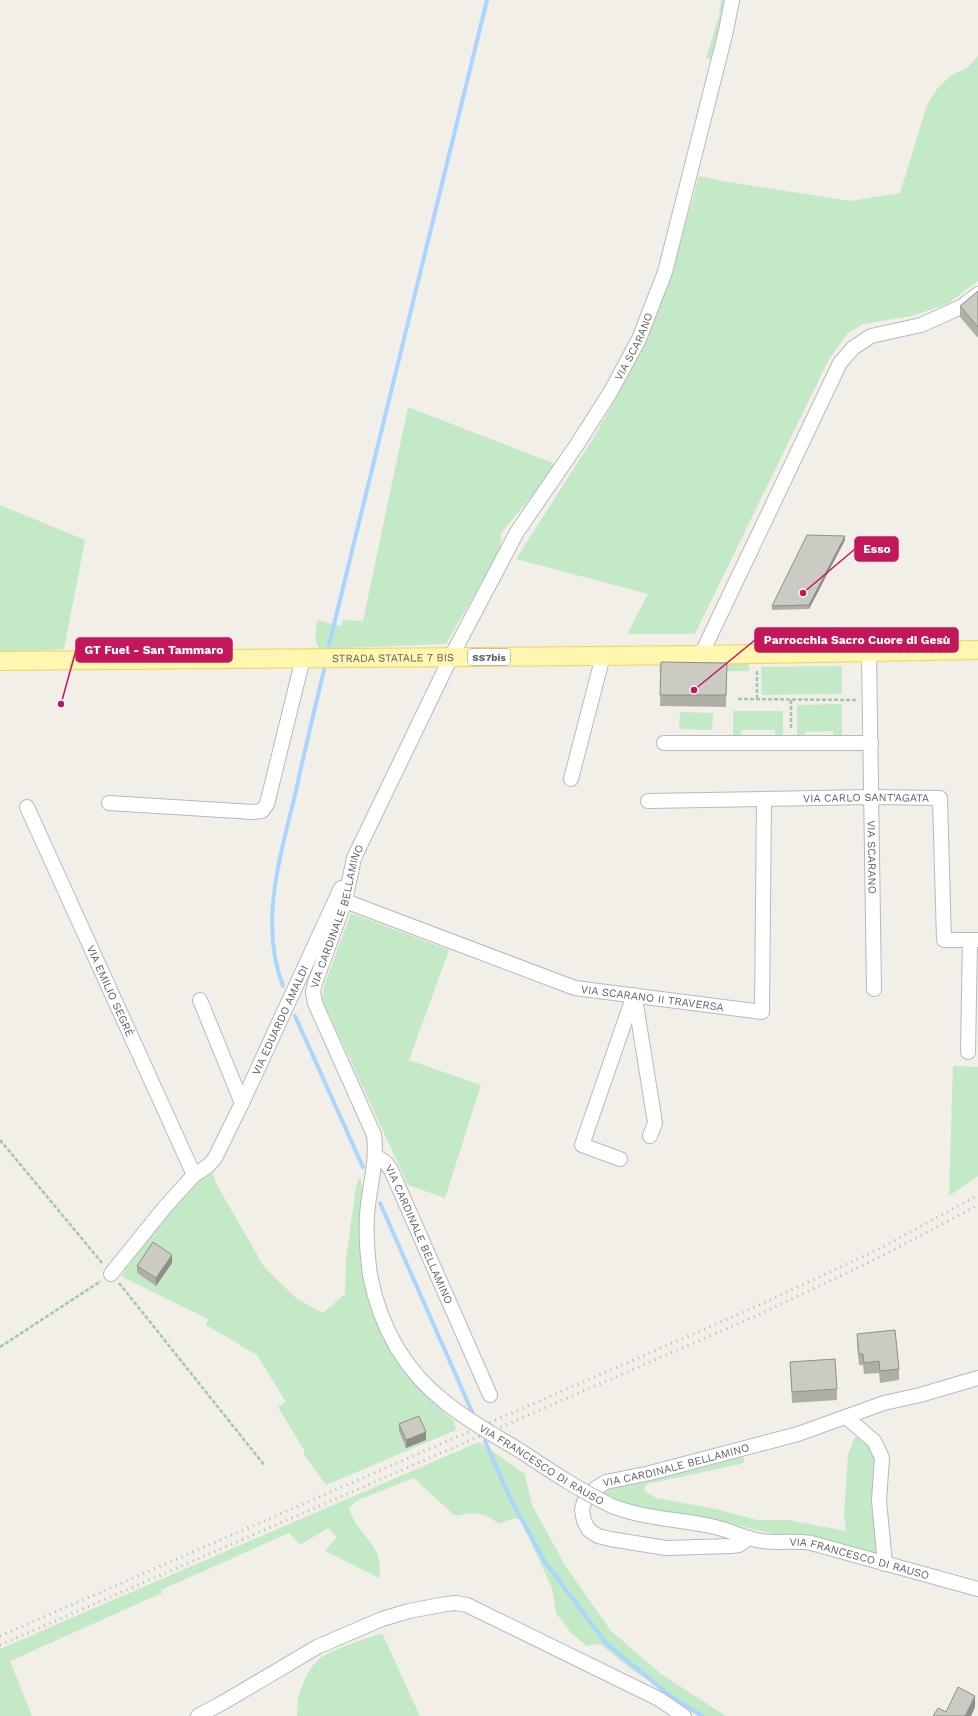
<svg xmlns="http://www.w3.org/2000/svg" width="978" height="1716" font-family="'Work Sans',sans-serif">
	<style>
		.green { fill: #c4e9c6 }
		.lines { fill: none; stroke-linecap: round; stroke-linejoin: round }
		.stream { stroke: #aad5ff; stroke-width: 4 }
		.minor-casing { stroke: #b8b9be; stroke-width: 16 }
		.major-casing { stroke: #f5d25d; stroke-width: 20 }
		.path { stroke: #9dcaac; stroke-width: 2.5; stroke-dasharray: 4 2; stroke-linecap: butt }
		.minor { stroke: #fff; stroke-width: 14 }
		.major { stroke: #fff6af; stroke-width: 18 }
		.rail { stroke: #b6b6b8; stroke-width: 3; stroke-dasharray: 1 5; stroke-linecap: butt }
		.minor-bridge-casing { stroke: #b8b9be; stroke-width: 16; stroke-linecap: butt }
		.minor-bridge { stroke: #fff; stroke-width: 14 }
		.wall { fill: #afafa8 }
		.shaded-wall { fill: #8f8e88 }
		.building { fill: #cccbc3; stroke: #8f8e88 }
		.labels { text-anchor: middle; stroke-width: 3.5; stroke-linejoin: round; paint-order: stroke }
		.shield { fill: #fff; stroke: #8f9195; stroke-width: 1 }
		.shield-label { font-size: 10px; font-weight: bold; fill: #5f6268 }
		.street-label { font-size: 11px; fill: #5f6268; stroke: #fff }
		.leader { fill: none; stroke: #c2185b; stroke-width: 1.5 }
		.callout-dot { fill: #c2185b; stroke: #fff; stroke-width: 1.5 }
		.callout { fill: #c2185b; stroke: #c2185b; stroke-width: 1.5 }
		.callout-label { font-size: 12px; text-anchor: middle; font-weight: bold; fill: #fff }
	</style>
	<rect width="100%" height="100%" fill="#f1efe8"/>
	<!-- green -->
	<path class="green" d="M721 0H726L713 60 706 58 719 16Z
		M978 56V281L947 304 912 316 863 324 848 333 829 359 695 634H627L648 594 516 559 594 437 618 394 651 327 671 275 699 176 728 182 850 201 900 193 927 105 937 89 950 76 967 68Z
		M408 407 558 465 501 533 500 550 446 644 320 649C313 642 316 629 317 620L341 626 343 620 363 621Z
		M0 505 85 540 64 649 0 653Z
		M659 663H749V671L659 672Z
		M842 666V694L762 695 761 667Z
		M842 704V738H834L833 731 805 732V737H797V705Z
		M733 711H783V736H775V730H741V736H733Z
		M680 712 713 713 712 730 679 729Z
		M351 913 449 950 409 1060 481 1085 445 1198 408 1185 322 999 324 986Z
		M953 1066 978 1067V1176L949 1196Z
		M212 1171 217 1185 264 1267 297 1299 323 1313 345 1294 346 1260 356 1186 360 1177 363 1191 359 1231 362 1265 373 1312 385 1339 399 1364 417 1385 436 1405 454 1421 456 1430 326 1485 304 1455V1450L278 1407 286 1402 257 1355 206 1325 208 1319 124 1278 122 1276 123 1273 173 1202 191 1185Z
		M855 1437 864 1438 875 1451 877 1553 875 1557 799 1537 769 1533 725 1522 647 1510 613 1498 603 1493 607 1487 744 1452V1462L741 1464 647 1484 644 1489 646 1492 656 1498 716 1509 757 1520H788L846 1531 844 1515 848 1455Z
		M479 1442 525 1474 532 1505 566 1567 611 1631 661 1674 726 1716H700L630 1668 600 1644 587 1646 570 1632 556 1613 552 1588 520 1519C513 1517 506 1521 500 1524 482 1512 476 1511 455 1516L414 1478 358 1500 349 1508C357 1536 386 1546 379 1578L325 1551 337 1537 328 1528 300 1545 289 1533 161 1590 162 1593 10 1661 32 1716H0V1649Z
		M382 1633 420 1716H297C298 1710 297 1703 298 1698 302 1685 308 1668 319 1659 329 1650 368 1638 382 1633Z"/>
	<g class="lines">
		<!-- stream -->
		<path class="stream" d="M329 645 487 0
			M283 986C259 924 280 857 295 795 304 753 314 712 324 670
			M295 1016 363 1167
			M380 1203 473 1414
			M485 1441 511 1500 545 1562 606 1643 669 1695 702 1716"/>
		<defs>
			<g id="minor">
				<path id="s1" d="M869 653 874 989"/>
				<path d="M701 655 840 363 853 348 871 336 921 325 961 307 978 294"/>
				<path d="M664 743H871"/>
				<path d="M571 779 603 656"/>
				<path id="s2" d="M648 801 871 797 940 798 944 940H978"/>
				<path d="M109 803 253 812 262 811 267 804 303 658"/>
				<path id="s3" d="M27 807 194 1175"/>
				<path id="s4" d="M345 901 575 988 762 1012 764 799"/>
				<path d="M635 998 655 1123 650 1136"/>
				<path d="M200 1000 242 1103"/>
				<path d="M968 1052 970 940"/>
				<path id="s5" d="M376 1156 386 1163 391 1170 490 1395"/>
				<path d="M620 1159 582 1145 634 995"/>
				<path id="s6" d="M111 1274 165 1207 194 1175 208 1166 215 1158 242 1103 341 888"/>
				<path id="s7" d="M370 1275C367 1252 365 1228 368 1205 371 1181 377 1159 374 1135L315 1003 313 992 315 983 345 901 354 858 451 657 517 532 578 443 611 391 639 339 665 272 726 31 732 0"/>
				<path d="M846 1417 874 1441 882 1458 879 1500 885 1564"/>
				<path id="s8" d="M612 1506C645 1519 680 1519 715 1527 729 1530 742 1537 756 1540 774 1544 792 1540 811 1543L978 1589"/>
				<path id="s9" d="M749 1538 739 1545 731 1546 666 1548 610 1539 598 1536 589 1530 584 1521 582 1510 584 1502 596 1488 606 1482 650 1473 798 1434 884 1403 920 1395 978 1378"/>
				<path d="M198 1716 224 1702 317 1647 382 1619 409 1611 446 1604 456 1603 467 1605 659 1699 684 1716"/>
			</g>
			<g id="major">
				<path id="s10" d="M0 661 701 655 978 650"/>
			</g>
		</defs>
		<!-- minor casing -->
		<use href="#minor" class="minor-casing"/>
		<!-- major casing -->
		<use href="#major" class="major-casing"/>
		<!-- path -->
		<path class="path" d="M738 699 857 700
			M757 699V670
			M791 700V729
			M0 1140 103 1264
			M119 1283 265 1466
			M0 1347 101 1281"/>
		<!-- minor -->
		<use href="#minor" class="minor"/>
		<!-- major -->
		<use href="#major" class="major"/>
		<!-- rail -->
		<path class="rail" d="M0 1636 755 1307 879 1249 978 1195
			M0 1645 758 1315 882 1256 978 1205"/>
		<defs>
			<g id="minor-bridge">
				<path id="s11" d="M370 1275C380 1326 404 1370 445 1402 468 1421 494 1435 519 1450 549 1470 579 1490 612 1506"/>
			</g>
		</defs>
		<!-- minor-bridge casing -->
		<use href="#minor-bridge" class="minor-bridge-casing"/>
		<!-- minor-bridge -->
		<use href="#minor-bridge" class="minor-bridge"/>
	</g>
	<!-- wall -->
	<path class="wall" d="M978 291V338L960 317V306Z
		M845 540 809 609 772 610V606Z
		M661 662 727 663 726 707 660 706Z
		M172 1263 156 1286 137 1273V1266Z
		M857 1334 899 1369V1380L880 1383 879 1373 864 1374 863 1365H859L857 1345Z
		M790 1362 837 1389V1400L792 1403Z
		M399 1424 426 1440 406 1448 399 1431Z"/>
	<!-- shaded-wall -->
	<path class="shaded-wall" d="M845 536V540L809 609V605Z
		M172 1255V1263L156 1286V1278Z
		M426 1432V1440L406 1448V1440Z
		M975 1696V1707L971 1716H965Z"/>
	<!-- building -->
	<path class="building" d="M978 291V327L960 306Z
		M807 535 845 536 809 605 772 606Z
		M661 662 727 663 726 695H660Z
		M153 1242 172 1255 156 1278 137 1266Z
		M895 1330 899 1369 880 1371 879 1361 864 1363 863 1354H859L857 1334Z
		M835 1359 837 1389 792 1392 790 1362Z
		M419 1416 426 1432 406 1440 399 1424Z
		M958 1687 975 1696 965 1716H933L938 1708 946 1712Z"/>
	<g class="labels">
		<!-- shield labels -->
		<rect class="shield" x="468" y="649" width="42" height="16" rx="3"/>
		<g class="shield-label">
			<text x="489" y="661">SS7bis</text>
		</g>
		<!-- street labels -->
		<g class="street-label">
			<text dy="4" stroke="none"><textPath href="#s7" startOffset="1021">VIA SCARANO</textPath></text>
			<text dy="4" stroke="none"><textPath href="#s10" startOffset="393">STRADA STATALE 7 BIS</textPath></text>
			<text dy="4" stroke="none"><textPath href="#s2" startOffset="218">VIA CARLO SANT'AGATA</textPath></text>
			<text dy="4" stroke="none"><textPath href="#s1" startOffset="204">VIA SCARANO</textPath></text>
			<text dy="4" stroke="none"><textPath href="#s7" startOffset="376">VIA CARDINALE BELLAMINO</textPath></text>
			<text dy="4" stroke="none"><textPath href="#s3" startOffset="202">VIA EMILIO SEGRÈ</textPath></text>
			<text dy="4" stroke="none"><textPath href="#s4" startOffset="324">VIA SCARANO II TRAVERSA</textPath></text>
			<text dy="4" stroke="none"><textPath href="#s6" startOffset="309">VIA EDUARDO AMALDI</textPath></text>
			<text dy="4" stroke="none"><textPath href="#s5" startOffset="91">VIA CARDINALE BELLAMINO</textPath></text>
			<text dy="4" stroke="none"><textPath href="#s11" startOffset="266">VIA FRANCESCO DI RAUSO</textPath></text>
			<text dy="4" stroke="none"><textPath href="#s9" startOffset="297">VIA CARDINALE BELLAMINO</textPath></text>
			<text dy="4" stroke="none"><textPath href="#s8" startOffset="254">VIA FRANCESCO DI RAUSO</textPath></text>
		</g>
	</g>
	<!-- callouts -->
	<path class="leader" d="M803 593L855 549M694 690L755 640M61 704L76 650"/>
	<g class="callout-dot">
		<circle cx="803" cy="593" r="4"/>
		<circle cx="694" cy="690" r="4"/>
		<circle cx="61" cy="704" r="4"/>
	</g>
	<g class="callout">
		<rect x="855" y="537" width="43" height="24" rx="4"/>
		<rect x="755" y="628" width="203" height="24" rx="4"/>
		<rect x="76" y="638" width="156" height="24" rx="4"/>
	</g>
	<g class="callout-label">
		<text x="877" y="553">Esso</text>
		<text x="857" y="644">Parrocchia Sacro Cuore di Gesù</text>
		<text x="154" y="654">GT Fuel - San Tammaro</text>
	</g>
</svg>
